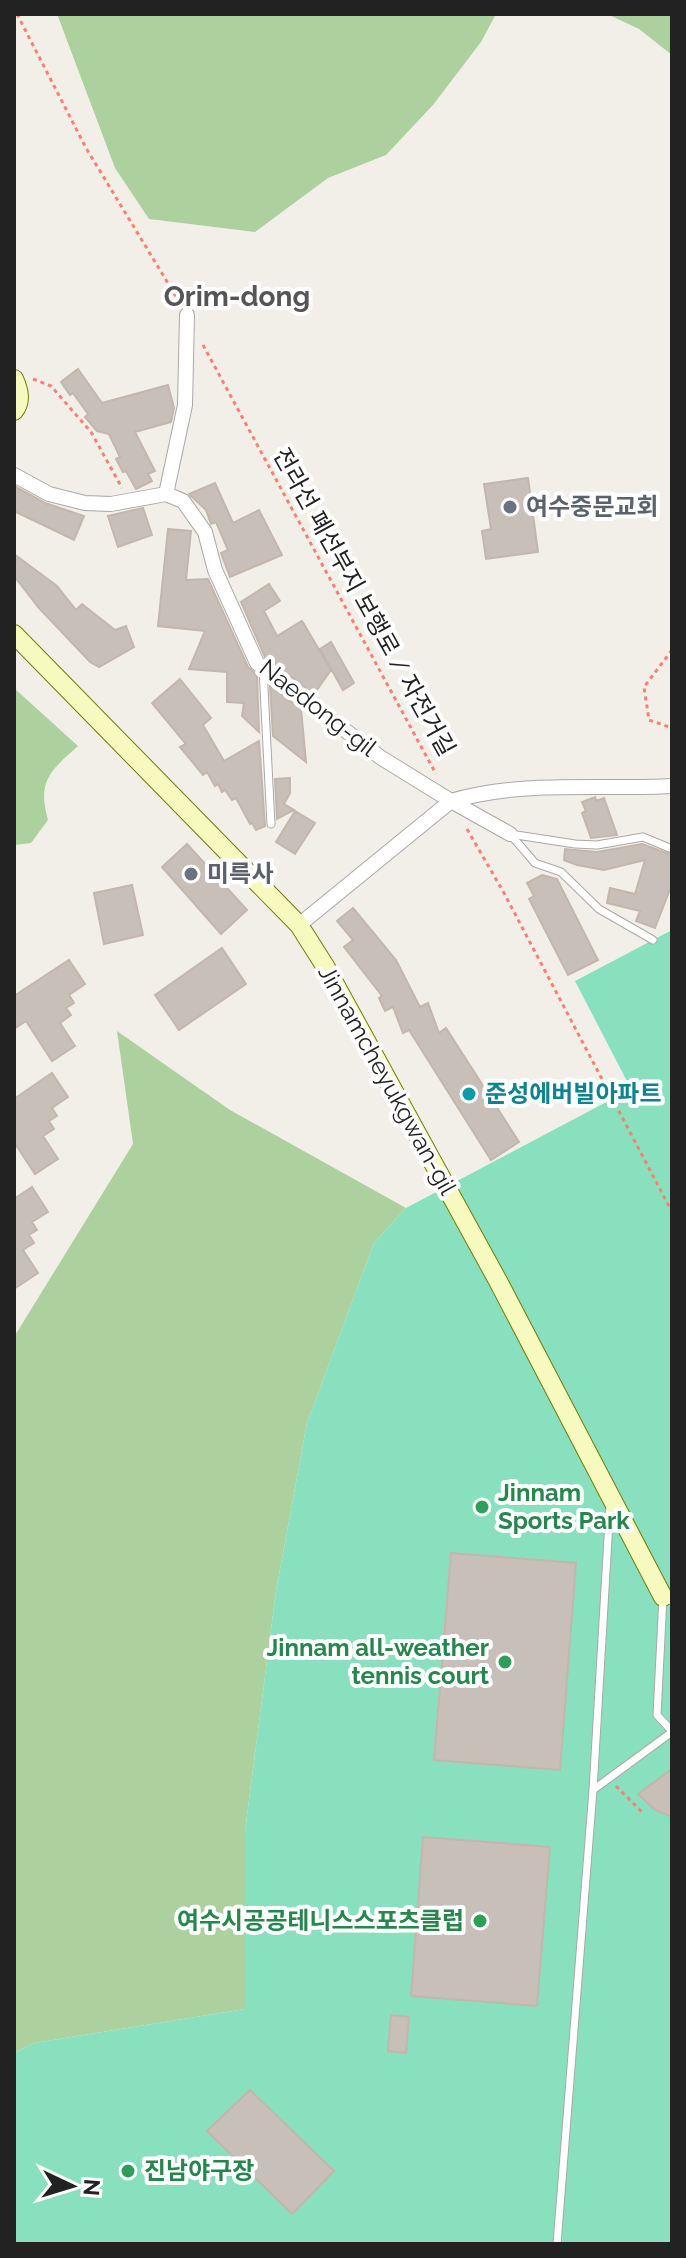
<svg xmlns="http://www.w3.org/2000/svg" width="686" height="2258" font-family="Raleway,'Noto Sans KR',sans-serif">
	<style>
		.forest { fill: #add19e }
		.pitch { fill: #88e0be }
		.building { fill: #c7bfb8; stroke: #c4b6ab; stroke-width: 2 }
		.lines { fill: none; stroke-linecap: round; stroke-linejoin: round }
		.lane-casing { stroke: #a9a9a9; stroke-width: 9 }
		.street-casing { stroke: #a9a9a9; stroke-width: 16 }
		.secondary-casing { stroke: #707d05; stroke-width: 20 }
		.path { stroke: #fa8072; stroke-width: 3; stroke-dasharray: 4 4; stroke-linecap: butt }
		.lane { stroke: #fff; stroke-width: 7 }
		.street { stroke: #fff; stroke-width: 14 }
		.secondary { stroke: #f7fabf; stroke-width: 18 }
		.worship-dot { fill: #6b7280; stroke: #fff; stroke-width: 3 }
		.culture-dot { fill: #0f9aa8; stroke: #fff; stroke-width: 3 }
		.leisure-dot { fill: #2e9e5b; stroke: #fff; stroke-width: 3 }
		.labels { text-anchor: middle; stroke-width: 8; stroke-linejoin: round; paint-order: stroke }
		.worship-label { font-size: 24px; font-weight: bold; fill: #5b616d; stroke: #fff; text-anchor: start }
		.street-label { font-size: 24px; fill: #222; stroke: #fff }
		.culture-label { font-size: 24px; font-weight: bold; fill: #0d838f; stroke: #fff; text-anchor: start }
		.leisure-label { font-size: 24px; font-weight: bold; fill: #27864d; stroke: #fff; text-anchor: start }
		.quarter-label { font-size: 28px; font-weight: bold; fill: #555; stroke: #fff }
	</style>
	<rect width="100%" height="100%" fill="#f2efe9"/>
	<!-- forest -->
	<path class="forest" d="M57 14H496L481 42 433 105 386 155 328 178 255 232 149 219 115 168Z
		M607 14H672V55L639 29Z
		M14 688 78 746C50 771 37 781 48 820L31 843 14 845Z
		M117 1031 230 1110 406 1208 374 1243 307 1423 276 1591 245 1831V2009L34 2043 14 2053V1337L133 1144Z"/>
	<!-- pitch -->
	<path class="pitch" d="M672 930V2244H14V2053L34 2043 245 2009V1831L276 1591 307 1423 374 1243 406 1208 631 1089 575 981Z"/>
	<!-- building -->
	<path class="building" d="M78 369 102 403 168 385 174 408 171 422 135 432 155 471 148 474 152 481 136 489 126 471 123 472 116 459 120 457 109 434 97 431 85 417 88 414 73 393 70 395 61 382Z
		M528 478 538 552 486 559 482 531 491 529 484 484Z
		M215 483 233 523 259 510 282 555 230 577 221 553 228 550 216 522 211 524 206 510 189 494Z
		M14 486 45 503 84 516 74 540 14 511Z
		M143 508 152 535 118 547 108 516Z
		M168 529 191 531 186 580 208 579 248 667 257 675 259 732 242 716 244 703 227 702V672L189 669 205 631 158 626Z
		M14 554 57 586 76 610 82 604 115 630 126 626 134 647 99 667 90 662 39 608 14 576Z
		M269 584 280 601 264 611 277 636 302 621 331 670 314 694 265 657 241 602Z
		M331 642 354 683 343 690 320 649Z
		M180 679 211 718 203 725 224 761 259 741 265 826 256 830 252 823 250 824 236 798 232 800 225 790 222 792 218 784 215 786 207 772 203 775 180 747 186 744 152 703Z
		M270 686 301 709 306 762 273 736Z
		M290 778V793L284 804 294 810 277 819 275 779Z
		M595 797 596 801 604 798 617 835 591 838 582 813 586 811 582 802Z
		M295 811 315 823 295 854 276 842Z
		M187 844 247 910 221 934 162 867Z
		M642 844 672 855V884L655 928 636 921 640 911 607 903 610 888 635 894 645 860 604 870 577 865 564 860 565 849 597 852Z
		M542 875 557 879 598 960 568 975 529 899 534 896 527 883Z
		M132 885 143 935 104 944 94 893Z
		M353 908 396 960 420 1007 428 1003 439 1033 446 1028 519 1142 491 1160 409 1030 403 1033 393 1007 385 1011 379 998 382 996 344 947 353 940 337 921Z
		M222 948 246 984 179 1030 155 995Z
		M69 960 85 984 69 995 74 1003 66 1008 71 1015 60 1023 75 1046 52 1061 26 1021 14 1029V996Z
		M52 1073 68 1097 52 1108 57 1116 49 1121 54 1129 43 1136 58 1159 35 1174 14 1142V1099Z
		M32 1187 48 1212 32 1222 37 1230 29 1235 34 1243 23 1250 38 1273 14 1289V1199Z
		M451 1553 576 1563 560 1770 434 1760Z
		M672 1769V1817L655 1810 638 1794Z
		M423 1837 550 1847 537 2006 411 1996Z
		M391 2015 409 2017 406 2053 388 2051Z
		M250 2090 334 2171 292 2214 207 2131Z"/>
	<g class="lines">
		<defs>
			<path id="lane" d="M263 669 271 824
				M510 834 535 863 561 872 599 909 653 940
				M510 834 575 844 597 845 643 837 672 849
				M672 1601 663 1597 657 1715 672 1731
				M593 1790 672 1732
				M557 2244 593 1790 610 1505"/>
			<path id="street" d="M14 475 49 494 85 503 111 504 166 494 183 501 205 532 215 570 257 663 380 757 451 801C522 780 599 790 672 786
				M166 494 185 405 187 315
				M299 925 451 801 510 834"/>
			<path id="secondary" d="M14 379C19 390 22 401 14 411
				M14 634 299 925 325 966 498 1281 663 1597"/>
		</defs>
		<!-- lane casing -->
		<use href="#lane" class="lane-casing"/>
		<!-- street casing -->
		<use href="#street" class="street-casing"/>
		<!-- secondary casing -->
		<use href="#secondary" class="secondary-casing"/>
		<!-- path -->
		<path class="path" d="M17 14 86 148 180 303
			M203 345 436 774
			M33 379 51 386 91 432 122 488
			M672 650 644 687 649 720 672 728
			M467 829 504 893 672 1212
			M616 1786 642 1812"/>
		<!-- lane -->
		<use href="#lane" class="lane"/>
		<!-- street -->
		<use href="#street" class="street"/>
		<!-- secondary -->
		<use href="#secondary" class="secondary"/>
	</g>
	<!-- markers -->
	<g class="worship-dot">
		<circle cx="510" cy="507" r="8"/>
		<circle cx="191" cy="874" r="8"/>
	</g>
	<circle class="culture-dot" cx="469" cy="1094" r="8"/>
	<g class="leisure-dot">
		<circle cx="482" cy="1507" r="8"/>
		<circle cx="505" cy="1662" r="8"/>
		<circle cx="480" cy="1921" r="8"/>
		<circle cx="128" cy="2171" r="8"/>
	</g>
	<g class="labels">
		<!-- worship labels -->
		<g class="worship-label">
			<text x="526" y="515">여수중문교회</text>
			<text x="207" y="882">미륵사</text>
		</g>
		<!-- street labels -->
		<g class="street-label">
			<text transform="translate(364 602) rotate(61)" y="8">전라선 폐선부지 보행로 / 자전거길</text>
			<text transform="translate(318 708) rotate(38)" y="8">Naedong-gil</text>
			<text transform="translate(387 1080) rotate(61)" y="8">Jinnamcheyukgwan-gil</text>
		</g>
		<!-- culture labels -->
		<g class="culture-label">
			<text x="485" y="1102">준성에버빌아파트</text>
		</g>
		<!-- leisure labels -->
		<g class="leisure-label">
			<text x="498" y="1501">Jinnam<tspan x="498" dy="28">Sports Park</tspan></text>
			<text x="489" y="1656" text-anchor="end">Jinnam all-weather<tspan x="489" dy="28">tennis court</tspan></text>
			<text x="464" y="1929" text-anchor="end">여수시공공테니스스포츠클럽</text>
			<text x="144" y="2179">진남야구장</text>
		</g>
		<!-- quarter labels -->
		<g class="quarter-label">
			<text x="237" y="306">Orim-dong</text>
		</g>
	</g>
	<!-- border -->
	<rect width="686" height="2258" fill="none" stroke="#222222" stroke-width="32"/>
	<!-- north arrow -->
	<g transform="translate(72 2186) rotate(94)" stroke="#ffffff" stroke-width="6" paint-order="stroke">
	<path d="M0-6L14 30L0 20L-14 30Z" fill="#222222"/>
	<text y="-12" font-size="22" font-weight="bold" text-anchor="middle" fill="#222222">N</text>
	</g>
</svg>
